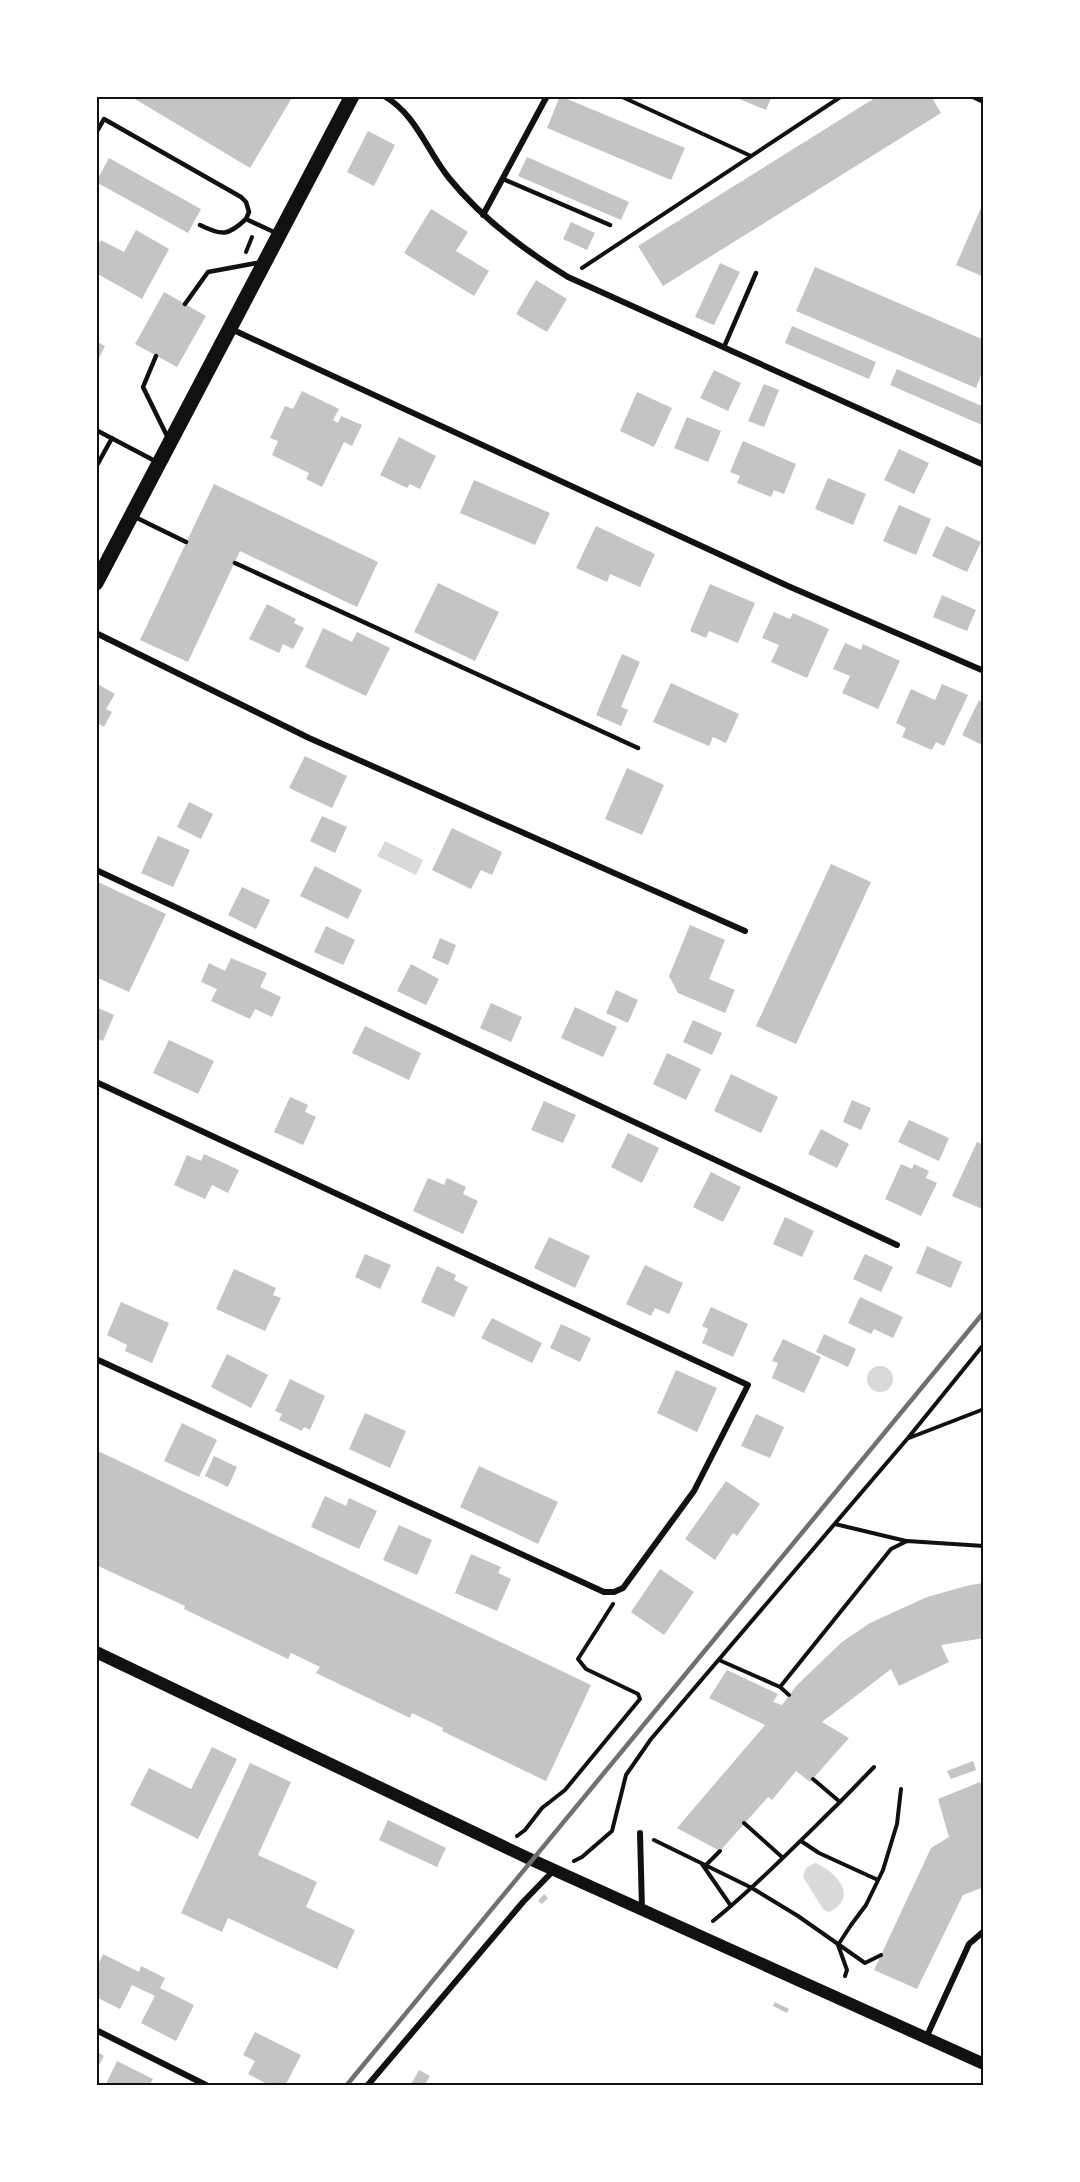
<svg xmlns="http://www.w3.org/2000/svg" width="1080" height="2182" font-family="Overpass,sans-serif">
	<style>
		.water { fill: #d9d9d9 }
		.building { fill: #c4c4c4 }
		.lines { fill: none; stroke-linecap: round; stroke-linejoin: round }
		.path { stroke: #111; stroke-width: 4 }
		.service { stroke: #111; stroke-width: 4.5 }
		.minor { stroke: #111; stroke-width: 6 }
		.secondary { stroke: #111; stroke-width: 12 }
		.primary { stroke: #111; stroke-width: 15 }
		.rail { stroke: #707070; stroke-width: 4.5 }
		.neatline { fill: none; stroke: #111; stroke-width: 2 }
	</style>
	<rect width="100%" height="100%" fill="#fff"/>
	<!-- water -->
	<path class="water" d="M385 841 423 860 416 875 377 856Z
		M867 1379a13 13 0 1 1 26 0a13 13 0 1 1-26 0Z
		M815 1863C836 1871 860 1897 829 1912L823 1909 803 1877 806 1868Z"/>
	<!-- building -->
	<path class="building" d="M130 96H293L250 168Z
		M560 96 685 148 671 180 547 128Z
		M732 96H772L766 110Z
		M878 96H931L941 113 663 286 638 246Z
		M368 131 395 145 374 186 347 172Z
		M527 157 629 202 621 220 518 176Z
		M109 158 201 209 188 233 96 182Z
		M984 201V277L956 265Z
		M431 209 468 232 456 251 489 271 474 296 404 253Z
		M571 222 595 233 587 250 563 239Z
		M136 230 169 249 142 299 96 273V249L101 240 124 252Z
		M720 263 740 272 714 325 695 317Z
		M815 267 984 340V368L976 388 796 311Z
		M536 280 567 299 547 332 516 314Z
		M164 292 206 316 177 367 135 344Z
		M792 326 876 362 869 379 785 343Z
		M96 341 105 346 96 364Z
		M897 369 984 407V426L890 385Z
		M714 370 741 383 728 411 700 398Z
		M764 384 779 390 764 427 748 421Z
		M302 391 339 409 333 420 338 423 341 416 362 425 352 446 344 442 322 487 306 479 309 473 272 455 278 441 270 438 285 406 293 409Z
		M637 392 672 408 654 447 620 431Z
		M687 417 721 431 708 462 674 448Z
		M399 437 436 456 420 489 410 484 407 488 380 475Z
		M743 441 796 464 784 494 774 490 771 497 737 483 740 476 730 472Z
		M899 449 929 463 914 494 884 480Z
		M828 478 866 494 853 525 815 509Z
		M474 480 550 513 535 545 460 513Z
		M214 484 378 562 357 607 240 551 188 662 140 640Z
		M899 505 931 519 916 555 883 541Z
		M596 526 655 554 640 587 610 574 607 582 576 568Z
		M946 526 981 542 967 572 932 556Z
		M438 583 499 612 475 661 414 632Z
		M710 584 755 603 738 643 709 631 706 638 690 631Z
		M942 595 976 610 967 631 933 617Z
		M267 604 296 619 294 623 304 628 293 649 283 644 279 653 249 639Z
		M774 612 790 619 793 613 829 629 807 678 771 662 779 645 762 638Z
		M323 628 352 642 357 632 390 648 366 696 305 667Z
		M845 643 861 650 863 644 900 661 878 709 842 693 850 676 833 669Z
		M622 654 640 662 621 707 628 710 621 726 596 715Z
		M96 683 115 694 106 709 112 712 104 727 99 724 96 730Z
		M671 683 739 714 726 743 713 737 709 746 653 722Z
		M942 684 968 695 944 746 936 742 932 750 902 737 906 728 896 723 911 689 935 700Z
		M979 700 984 703V746L962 735Z
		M305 756 347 776 332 808 289 788Z
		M627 768 664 785 642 835 605 819Z
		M189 802 213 814 201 839 177 827Z
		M322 816 347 827 335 853 310 841Z
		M452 828 502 852 492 875 481 870 471 889 432 870Z
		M158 836 190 850 173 887 141 873Z
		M831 864 871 882 796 1044 756 1026Z
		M315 866 362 890 348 919 300 896Z
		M96 881 166 914 129 992 96 977Z
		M242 887 270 900 256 929 228 915Z
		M690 925 725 940 709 979 735 990 725 1013 678 993 669 976Z
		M326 926 355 940 343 965 314 952Z
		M440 938 456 945 448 965 432 958Z
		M231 958 267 973 260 987 281 997 272 1017 255 1009 250 1019 211 1001 217 989 201 982 209 963 225 971Z
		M411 964 439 979 426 1005 397 991Z
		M616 990 638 1000 628 1023 606 1013Z
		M491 1003 522 1017 511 1042 480 1028Z
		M96 1007 114 1015 103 1041 96 1038Z
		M575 1007 617 1027 603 1057 561 1038Z
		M693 1020 722 1033 712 1055 683 1042Z
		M365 1026 421 1053 409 1080 352 1053Z
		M169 1040 214 1061 198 1094 153 1073Z
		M667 1053 701 1069 686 1100 653 1084Z
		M731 1074 778 1097 761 1133 714 1111Z
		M290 1097 308 1105 305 1112 316 1117 303 1145 274 1132Z
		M852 1100 871 1108 861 1130 843 1122Z
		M544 1101 576 1115 563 1143 531 1130Z
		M909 1120 949 1138 939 1161 898 1142Z
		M821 1129 849 1144 837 1168 808 1154Z
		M628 1133 659 1148 642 1183 611 1167Z
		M977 1142 984 1145 982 1209 952 1196Z
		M204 1154 239 1170 228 1193 212 1185 205 1199 174 1185 187 1155 201 1161Z
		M901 1164 912 1169 914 1164 929 1171 926 1178 937 1183 921 1216 885 1199Z
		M711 1172 741 1187 723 1222 693 1207Z
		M428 1178 444 1185 447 1178 466 1187 463 1194 478 1201 463 1234 413 1211Z
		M785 1217 814 1231 802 1257 773 1244Z
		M549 1237 590 1256 575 1288 534 1268Z
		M927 1246 962 1262 951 1288 916 1273Z
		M365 1254 391 1265 380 1289 355 1277Z
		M865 1254 893 1267 881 1292 853 1279Z
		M645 1265 683 1283 669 1314 655 1308 651 1316 626 1304Z
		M437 1266 456 1275 454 1280 468 1287 454 1317 421 1302Z
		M234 1269 276 1288 273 1295 281 1298 265 1331 216 1309Z
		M860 1297 903 1317 893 1338 874 1329 871 1334 848 1323Z
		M121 1302 169 1323 152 1363 125 1351 127 1345 107 1335Z
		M711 1307 748 1324 733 1357 702 1343 708 1329 702 1326Z
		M492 1318 542 1343 532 1363 481 1338Z
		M561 1324 591 1338 580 1362 550 1348Z
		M824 1334 856 1349 848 1367 816 1352Z
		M783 1339 821 1357 804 1393 772 1378 778 1363 772 1361Z
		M227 1354 268 1375 251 1408 211 1387Z
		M676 1370 717 1388 697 1432 657 1413Z
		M290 1379 325 1396 310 1430 304 1427 302 1431 279 1420 282 1414 275 1411Z
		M365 1413 406 1431 390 1468 349 1449Z
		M756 1414 784 1427 770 1458 741 1446Z
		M182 1423 217 1440 199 1477 164 1461Z
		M96 1450 591 1685 546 1781 442 1731 443 1728 412 1713 410 1718 316 1673 320 1667 291 1653 288 1659 184 1609 185 1606 96 1565Z
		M214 1456 237 1467 228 1487 205 1476Z
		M479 1466 558 1502 538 1544 460 1507Z
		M726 1481 760 1504 737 1536 733 1533 715 1560 685 1539Z
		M325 1496 346 1506 349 1498 377 1511 359 1549 311 1527Z
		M399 1525 432 1540 417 1575 383 1560Z
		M471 1554 501 1567 498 1573 511 1579 497 1611 455 1593Z
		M660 1569 694 1592 664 1635 631 1612Z
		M984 1583V1638L941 1645 949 1662 899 1686 891 1669 822 1722 849 1738 810 1782 796 1771 772 1800 768 1797 720 1851 677 1828 765 1725 709 1698 727 1670 778 1694 773 1702 782 1705 797 1685 842 1642 870 1623 927 1597 970 1585Z
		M212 1747 237 1759 198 1839 130 1805 149 1768 191 1789Z
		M973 1761 976 1770 951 1779 947 1771Z
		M250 1763 291 1782 258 1855 317 1882 306 1907 355 1930 337 1969 228 1918 222 1932 181 1913Z
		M980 1782 984 1792V1887L963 1895 917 1989 874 1970 931 1848 949 1837 938 1799Z
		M388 1820 446 1848 437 1867 379 1840Z
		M544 1894 548 1898 542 1904 538 1901Z
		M103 1954 139 1972 141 1966 165 1978 160 1988 194 2005 176 2041 141 2023 155 1996 132 1985 120 2009 96 1997V1969Z
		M775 2002 789 2009 787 2013 773 2006Z
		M255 2032 301 2055 285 2086H271L248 2074 255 2061 243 2055Z
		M96 2051 104 2056 96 2070Z
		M117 2061 153 2079 149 2086H105Z
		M419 2070 430 2076 424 2086H410Z"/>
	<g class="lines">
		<!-- path -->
		<path class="path" d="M620 96 751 156
			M246 252 252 237
			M582 268 842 96
			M909 1438 984 1409
			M835 1524 906 1541
			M719 1660 780 1687
			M789 1695 780 1687 891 1549 907 1541 984 1546
			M813 1779 840 1802 874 1767
			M744 1823 782 1857
			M517 1836 525 1830 542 1808 565 1790 640 1699 638 1694 586 1669 578 1659 613 1604
			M654 1840 752 1888 798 1916 865 1963 881 1955
			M801 1841 819 1853 878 1880
			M574 1861 582 1857 612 1831 626 1775 651 1739 908 1438 984 1344
			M702 1864 731 1906
			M706 1865 720 1851
			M713 1921C758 1884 799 1842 840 1802
			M845 1976 847 1970 838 1945 851 1925 866 1905 883 1870 897 1824 901 1789"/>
		<!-- service -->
		<path class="service" d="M971 96 984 102
			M96 133 104 119 241 197 246 202 249 212 246 219 276 233
			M503 179 610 225
			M200 225C222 236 228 236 246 219
			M185 304 208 272 262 262
			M724 347 756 273
			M156 356 143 387 168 438
			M96 430 157 462
			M96 467 112 438
			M135 517 186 542
			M235 563 638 748"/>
		<!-- minor -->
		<path class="minor" d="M384 96C416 114 427 151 449 178 482 219 524 250 568 277L984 465
			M483 215 547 96
			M229 328 788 586 984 671
			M96 633 309 738 745 931
			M96 870 897 1245
			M96 1082 748 1385 694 1491 623 1588 614 1592H604L96 1359
			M640 1833 642 1909
			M96 2030 206 2085
			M926 2038 969 1944 984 1931
			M367 2086 523 1902 554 1870"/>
		<!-- secondary -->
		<path class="secondary" d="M96 1652 532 1860 984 2064"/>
		<!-- primary -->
		<path class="primary" d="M96 583 352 96"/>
		<!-- rail -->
		<path class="rail" d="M346 2086 984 1312"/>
	</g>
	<!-- border -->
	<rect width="1080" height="2182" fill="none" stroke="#ffffff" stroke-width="195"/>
	<rect x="98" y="98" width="884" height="1986" class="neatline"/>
</svg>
